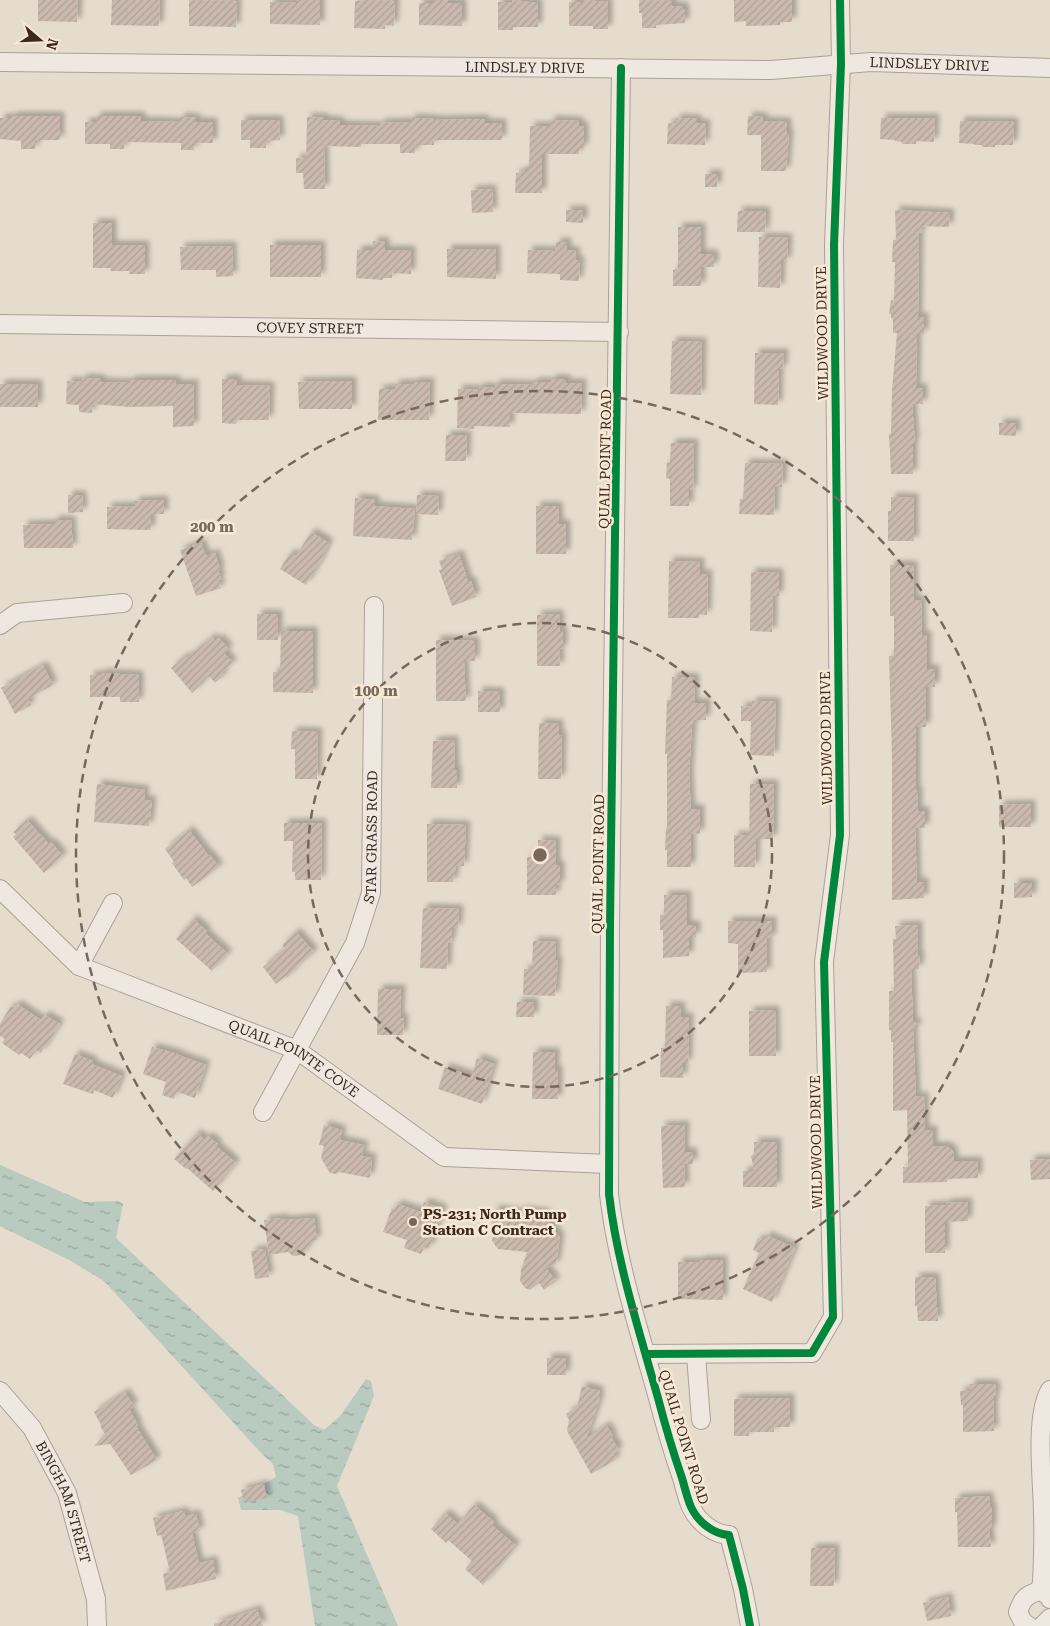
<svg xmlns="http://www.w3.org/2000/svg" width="1050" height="1626" font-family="'Roboto Serif',serif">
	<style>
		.water { fill: url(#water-ripples) }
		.building { fill: url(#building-hatch); filter: url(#shadow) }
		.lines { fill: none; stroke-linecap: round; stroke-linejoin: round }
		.street-casing { stroke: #aba197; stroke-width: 20 }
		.street { stroke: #eee8e0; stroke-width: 18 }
		.cycleway-casing { stroke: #f7e8d4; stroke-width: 11 }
		.cycleway { stroke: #00873e; stroke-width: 8 }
		.ring { fill: none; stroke: #77675c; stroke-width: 2.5; stroke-dasharray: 9 6 }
		.poi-dot { fill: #77675c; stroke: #f7e8d4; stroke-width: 2 }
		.labels { text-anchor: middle; stroke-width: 5; stroke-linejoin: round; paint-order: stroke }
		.street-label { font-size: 14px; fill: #3b281e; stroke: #f7e8d4 }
		.poi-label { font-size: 14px; font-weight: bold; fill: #3b281e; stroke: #f7e8d4; text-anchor: start }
		.centre { fill: #77675c; stroke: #f7e8d4; stroke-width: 2.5 }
		.ring-label { font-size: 15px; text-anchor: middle; font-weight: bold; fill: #77675c; stroke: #f7e8d4; stroke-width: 5; stroke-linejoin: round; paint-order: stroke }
	</style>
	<defs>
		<pattern id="water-ripples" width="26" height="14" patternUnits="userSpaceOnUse" patternTransform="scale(1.25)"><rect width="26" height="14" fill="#b9cabe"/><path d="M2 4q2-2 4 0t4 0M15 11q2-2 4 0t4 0" fill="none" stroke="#98a49a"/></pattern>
		<pattern id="building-hatch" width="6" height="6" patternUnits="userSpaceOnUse" patternTransform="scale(1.25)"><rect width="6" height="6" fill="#cab9af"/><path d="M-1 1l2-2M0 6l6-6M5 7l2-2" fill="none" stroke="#ae9f96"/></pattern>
		<filter id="shadow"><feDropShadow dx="4.5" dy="-4.5" stdDeviation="2.5" flood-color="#0004"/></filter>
	</defs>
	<rect width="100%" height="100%" fill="#e6dcce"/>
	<!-- water -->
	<path class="water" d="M0 1165 85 1202 118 1201 123 1204 116 1238 314 1425 324 1430 340 1416 366 1379 371 1381 374 1396 337 1486 398 1626H315L298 1516 280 1510H241L238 1498 276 1477 273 1464 262 1454 104 1281 69 1260 0 1226Z"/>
	<!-- building -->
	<path class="building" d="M38 0H78L77 22 38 21Z
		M112 0H160L159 26 111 25Z
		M189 0 237 1 236 27 189 26Z
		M297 0H320V25L270 24V2L297 3Z
		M368 0 395 1 394 26 385 25V29L354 28 355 1Z
		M433 0H448V3H462V26L419 25V3H433Z
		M513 0 538 3V27H513V30H498V2H512Z
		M585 0 608 2V29H593V26H569V2H583Z
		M639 0 672 1V6H683V9H685V23L656 25V28H642V13H639Z
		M734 0H792V22H780V25L746 26V21L734 22Z
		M12 116H60V140H40V141H35V149H21V141L0 139V118H12Z
		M96 116H141V121L180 122V117L196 118V122H213V143H194V150H181V143L124 142V149H110V144H85V122H96Z
		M748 116 763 117V121L787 122V133H789L786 171H761V135H747Z
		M307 117 324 118V120L340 121V125L380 126V123L411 122V118L434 119V120L485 119V123H502V140H434V145H415V153H400V144H361V147L324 146 325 189H304L303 173H296V158L306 159Z
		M676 118 697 119V123L706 124 705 145 667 144 668 123 676 124Z
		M881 118H935L934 142 916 141V144H902V142L895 141V140L880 139Z
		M241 120H279L280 140 266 141V148H250V140H241Z
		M550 120 579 121V126H584V148H579V154H542V193H515L516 173H522V170H529L530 126H550Z
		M960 121 1014 122 1013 145H995V147H982V145H974V144L959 143Z
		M705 174H718L717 187H705Z
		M492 189 493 212 472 213 471 190Z
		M566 210H583V223L566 222Z
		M895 210 950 213 949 227 922 226 921 233H919L918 317H924V334H917L916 388H923V404H912L915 443H913V474H891L889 434H891L892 390 897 333H893V319L891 318V314H889L891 300 894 301 895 262H892L893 240H896Z
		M738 211H766L765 232H737Z
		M93 223H112V245H145V274H129V271H111L110 268H93Z
		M678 227H701V254H714V267H701V286H673V270L678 269Z
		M759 237 788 238 787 261H781L780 288 758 287Z
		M373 241 385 242V250H411V274L392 273V278H383V280L356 278 357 250H373Z
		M556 242H567V250L576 251 575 260H580L579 281 560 280V274L527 273 528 250 555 251Z
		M270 245H321V277H270Z
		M232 246 233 276 216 277V270H181L180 247Z
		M447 249H496V279L447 277Z
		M672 341 702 342 701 395 670 394Z
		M755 353H784L783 369H779L778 405 754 404Z
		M82 378 101 379V382L130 383V380H176V384H194V426L173 427V406L130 407 92 404V413L79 412V405L66 404 67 381 82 382Z
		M222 379H237V385L270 386 269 420H237L236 424 222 423Z
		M551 379H566V383H582L581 414 510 413V427L474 426V429L457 428 458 389 479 390V387L495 388V384L533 385V382H551Z
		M335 381H352V409H299L298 382Z
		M414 382H430L429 420H378L379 389H395V384H414Z
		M0 384H38V407H0Z
		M999 423H1016V436L999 435Z
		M446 435H467L466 461H445Z
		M671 443H694L693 490H689V506H670V479L666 478 667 462 670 463Z
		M745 463 783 464 782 487H775L774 515 739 514 740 499H743Z
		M68 495H82L83 512 68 513Z
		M417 495 439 496 438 515 416 514Z
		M891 497 914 498V541H888V511H891Z
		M355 498 375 500V506L415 509 412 540 353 536Z
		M164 500V514H151V530L107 529V507L135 506V501Z
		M536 506H558L559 524H566V554H536Z
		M54 520H71L73 548H24L23 525 54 524Z
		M311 532 329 543 321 560 306 585 280 569 290 553 296 556Z
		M201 543 206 556 215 553 220 569 218 570 221 579 218 580 221 588 196 596 180 550Z
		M459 554 468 581H471L476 597 452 606 439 570 442 569 439 561Z
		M669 561 700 562V574H708L707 615 699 614V618H668Z
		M890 565H913L914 600H921L922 635H927V669H935V687H926V727H916V790L918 792V811H925V828H915L917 882H924V898L892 900V757L889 656H894V616H890Z
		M751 572 779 573V596H773L772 632 750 631Z
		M257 614H278V640H257Z
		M559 614 560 631H563V649H559L560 666H537V615Z
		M281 631H313V693L273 692V672H280Z
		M212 637 215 641 219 638 229 649 224 653 233 663 222 672 224 675 215 683 209 676 192 693 171 668 185 656 187 658Z
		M436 640 475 641V661H464L466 701H436Z
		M43 665 53 685 28 699 31 705 15 714 1 688Z
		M101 673 139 675V702H120V697H90V675H101Z
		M672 677 695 678 694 703H706V720H694V726H692L689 776 691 809H700V834L691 833V867H667V850H665L666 829 667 828V754H665L667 700H671Z
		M478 691 500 692V712H478Z
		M752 701 776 702 774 756 750 755 751 721H741V706L752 707Z
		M539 723 559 724V735H562L561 779H538Z
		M292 731 318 732 317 779H295V749H291Z
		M454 740 455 770H457V788H431L433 741Z
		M97 784 145 790 144 800H152L149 826 94 822Z
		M750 784H774L773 839H756L755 867H734V835L749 836Z
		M1031 804V827H999V805Z
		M27 820 49 844 51 842 63 856 44 873 13 837 16 834 13 832Z
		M284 823H322L321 880H295V872H292L293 841H284Z
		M427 824 466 825 464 866H456L453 882H427Z
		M189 830 209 856 210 855 219 867 192 887 186 878 184 880 172 863 174 862 165 849Z
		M538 840 556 841V865H560V885H556V895H527V857H538Z
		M1014 883H1032V897L1014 898Z
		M664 895H687V925H696V937H689V956L663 958V930H660V915H664Z
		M423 908 459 909 458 928H452L451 943H448L447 969 420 968Z
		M193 919 207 931 205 933 228 954 212 971 176 939Z
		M728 921H772V938H767V972L738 973V944L728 943Z
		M918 925V955H920L919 969H911L913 1021 919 1026 913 1029 916 1097 924 1096 925 1130H933V1146H946L953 1151 954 1161H978V1178L947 1179V1182L903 1183V1167H908L907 1110 893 1111V1042H891V1030H889V991H894L893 939H896L895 926Z
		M296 932 314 952 302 963 301 962 287 978 286 976 276 984 263 967 285 948 282 945Z
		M533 941 556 942 555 960H558L555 996 523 995 524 969H532Z
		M378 989H401L400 1018H404L403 1035H377Z
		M517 1002H534V1017H516Z
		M17 1004 41 1020 45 1015 60 1024 41 1053 36 1050 30 1059 21 1053 19 1055 2 1043 5 1039 0 1036V1024L11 1006 14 1008Z
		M666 1006H681V1017H689L688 1063H683V1078L660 1077 661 1048H665Z
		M775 1010 776 1056H749V1011Z
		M152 1047 178 1054V1055L206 1065 195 1098 177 1092 174 1099 162 1095 166 1082 143 1074Z
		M533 1052H555V1070H558V1099H532Z
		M75 1054 93 1061 92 1064 122 1076 113 1098 94 1090 93 1094 63 1084Z
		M477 1058 494 1064 482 1104 438 1089 445 1067 472 1076Z
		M324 1125 342 1130 340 1140 364 1145 362 1156 372 1158 370 1178 339 1172 336 1174 330 1173 321 1158 324 1146 319 1145Z
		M685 1125 684 1152H693V1164H684L685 1187 663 1188 661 1126Z
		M197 1133 205 1140 208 1136 218 1144 216 1146 236 1163 213 1191 187 1168 186 1169 174 1159Z
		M754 1142H777V1187H743V1171H754L751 1156 754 1154Z
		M1050 1159V1179L1031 1180 1030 1160Z
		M424 1202 443 1209 429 1249 424 1247 421 1254 404 1248 407 1240 383 1232 392 1208 395 1209 397 1204 421 1212Z
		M968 1202V1221L945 1222V1253H925V1206L946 1205V1203Z
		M495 1209 519 1213 523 1210 546 1213 545 1217 560 1238 556 1264 546 1268 556 1281 544 1290 539 1283 530 1290 525 1288 520 1281 521 1270 527 1252 498 1249 492 1241 494 1230 491 1225Z
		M283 1218 284 1220 314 1218 317 1240 312 1241 302 1255 293 1256 288 1252 269 1255 264 1220Z
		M766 1235 795 1248 772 1302 743 1289 759 1253 753 1250 758 1238 764 1241Z
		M265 1249 269 1277 255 1279 251 1251Z
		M700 1260H723V1300L678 1299V1262H700Z
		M915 1277H935L938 1321H918L917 1306H915Z
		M547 1358H566V1375H547Z
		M970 1384H995L996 1396H994V1404H993L994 1431 963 1432V1405H961L960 1391H970Z
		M582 1386 600 1391 598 1397 600 1398 586 1439 606 1425 613 1436 611 1437 619 1450 613 1454 617 1459 591 1474 567 1431 569 1420 566 1414 577 1407Z
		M125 1392 134 1406 129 1409 138 1425 136 1426 157 1460 131 1475 110 1444 94 1446 105 1434 100 1426 101 1425 94 1412Z
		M764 1398H790V1427H774V1432H749V1436H734V1399Z
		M264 1484 267 1498 244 1503 241 1490Z
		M989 1496 990 1507H992V1529H989L991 1547H958L957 1512H955V1498Z
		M474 1505 494 1522 492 1525 516 1546 483 1585 465 1569 472 1561 448 1540 446 1543 431 1529 445 1513 458 1524Z
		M184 1511 185 1516 196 1514 200 1531 192 1533 199 1563 213 1560 216 1579 166 1591 163 1574 170 1572 161 1535 157 1536 153 1518Z
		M811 1548H835L834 1586H810Z
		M948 1597 951 1616 927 1621 923 1603Z
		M257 1609 263 1626H214V1624Z"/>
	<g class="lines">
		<defs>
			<g id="street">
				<path id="s1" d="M0 62 771 70 871 62 1050 68"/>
				<path d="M621 68 610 924 609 1194C617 1263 639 1330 658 1398 665 1425 673 1452 682 1478 685 1488 687 1498 691 1507 698 1522 713 1534 729 1535L743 1589 750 1626"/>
				<path id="s2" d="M0 324 619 332"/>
				<path d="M0 625 17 613 123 603"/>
				<path id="s3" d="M0 889 79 966 297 1050 444 1157 609 1164"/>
				<path d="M79 966 113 903"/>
				<path id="s4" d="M263 1112 355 943 371 893 374 606"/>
				<path d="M646 1354 812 1353 833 1317 824 962 840 835 834 245 841 64 840 0"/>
				<path d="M696 1355 701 1420"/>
				<path id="s5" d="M0 1391 32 1428 67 1493 96 1599 97 1626"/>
				<path d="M1040 1591 1042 1582C1043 1560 1044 1538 1043 1516 1043 1483 1034 1417 1050 1390"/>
				<path d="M1029 1626 1023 1622 1018 1612C1022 1599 1027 1594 1040 1591L1049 1596 1050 1599"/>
				<path d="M1042 1626 1050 1618"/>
			</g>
		</defs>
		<!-- street casing -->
		<use href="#street" class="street-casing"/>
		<!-- street -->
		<use href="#street" class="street"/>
		<defs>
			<path id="cycleway" d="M621 68 610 924 609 1194C617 1263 639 1330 658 1398 665 1425 673 1452 682 1478 685 1488 687 1498 691 1507 698 1522 713 1534 729 1535L743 1589 750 1626
				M646 1354 812 1353 833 1317 824 962 840 835 834 245 841 64 840 0"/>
		</defs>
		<!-- cycleway casing -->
		<use href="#cycleway" class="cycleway-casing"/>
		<!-- cycleway -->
		<use href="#cycleway" class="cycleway"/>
	</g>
	<!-- distance rings -->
	<g class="ring">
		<circle cx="540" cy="855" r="232"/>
		<circle cx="540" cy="855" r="464"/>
	</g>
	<!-- markers -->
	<circle class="poi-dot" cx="413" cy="1222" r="5"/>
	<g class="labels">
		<!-- street labels -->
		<g class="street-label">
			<text dy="5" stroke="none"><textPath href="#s1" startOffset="930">LINDSLEY DRIVE</textPath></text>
			<text dy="5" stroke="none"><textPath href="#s1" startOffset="525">LINDSLEY DRIVE</textPath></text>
			<text dy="5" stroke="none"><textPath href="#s2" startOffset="310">COVEY STREET</textPath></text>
			<text transform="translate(822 333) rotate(-91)" y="5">WILDWOOD DRIVE</text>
			<text transform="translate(605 459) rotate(-89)" y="5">QUAIL POINT ROAD</text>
			<text transform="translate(826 738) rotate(-91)" y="5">WILDWOOD DRIVE</text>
			<text dy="5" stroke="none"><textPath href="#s4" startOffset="301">STAR GRASS ROAD</textPath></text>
			<text transform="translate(598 864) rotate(-89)" y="5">QUAIL POINT ROAD</text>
			<text dy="5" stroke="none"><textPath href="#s3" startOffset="345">QUAIL POINTE COVE</textPath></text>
			<text transform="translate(816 1142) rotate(-91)" y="5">WILDWOOD DRIVE</text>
			<text transform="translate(684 1437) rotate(73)" y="5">QUAIL POINT ROAD</text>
			<text dy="5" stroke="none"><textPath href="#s5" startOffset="130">BINGHAM STREET</textPath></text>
		</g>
		<!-- poi labels -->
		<g class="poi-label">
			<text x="423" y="1219">PS-231; North Pump<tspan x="423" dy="16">Station C Contract</tspan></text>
		</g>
	</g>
	<circle cx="540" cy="855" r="8" class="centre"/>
	<g class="ring-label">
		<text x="212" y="532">200 m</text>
		<text x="376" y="696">100 m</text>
	</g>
	<!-- north arrow -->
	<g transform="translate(40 40) rotate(109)" stroke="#f7e8d4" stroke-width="4" paint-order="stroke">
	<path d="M0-4L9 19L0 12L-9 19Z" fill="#3b281e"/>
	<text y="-8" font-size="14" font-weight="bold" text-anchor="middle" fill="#3b281e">N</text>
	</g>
</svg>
